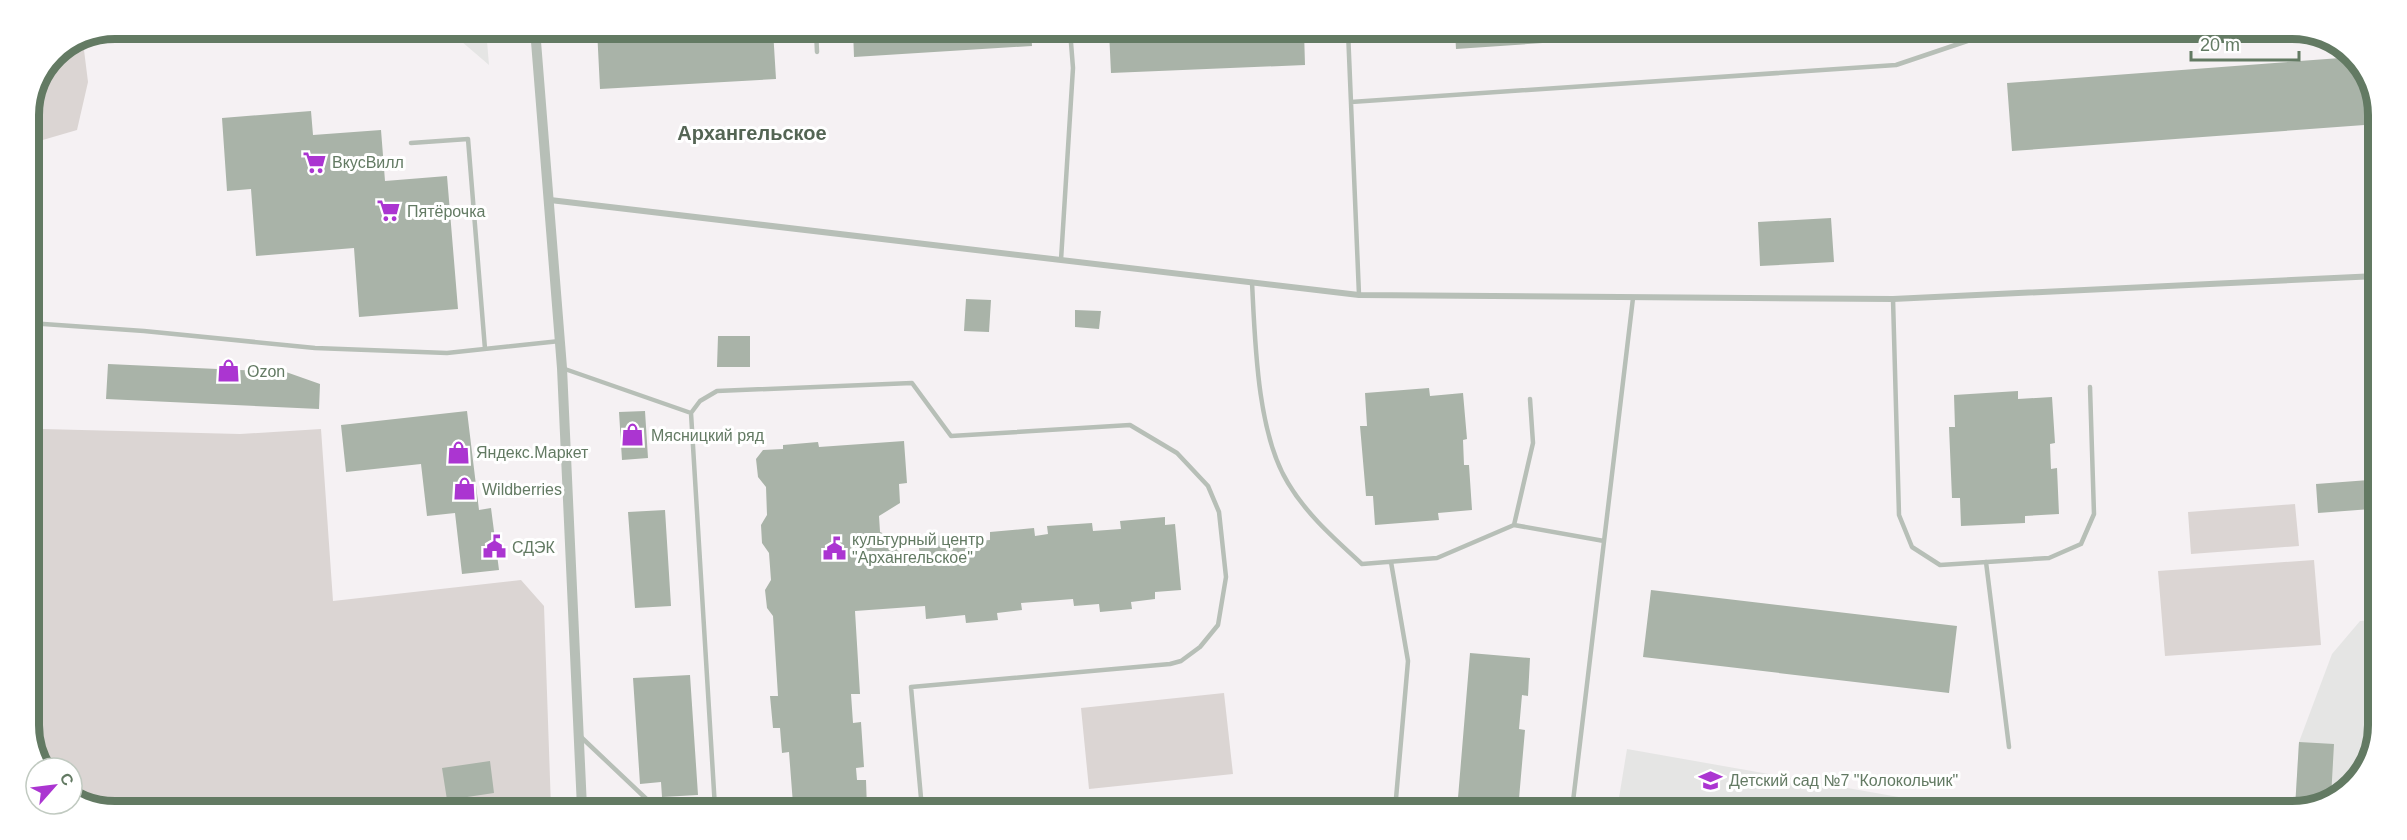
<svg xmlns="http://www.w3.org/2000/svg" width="2407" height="840" font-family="Helvetica,sans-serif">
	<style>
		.built { fill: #e5e5e4 }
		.green { fill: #dbd5d3 }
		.building { fill: #a9b3a8 }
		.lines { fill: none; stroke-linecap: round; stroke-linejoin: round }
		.service { stroke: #b7bfb7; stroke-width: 4.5 }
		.minor { stroke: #b7bfb7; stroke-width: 6 }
		.tertiary { stroke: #b7bfb7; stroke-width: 10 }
		.labels { text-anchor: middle; stroke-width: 6; stroke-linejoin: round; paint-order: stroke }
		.poi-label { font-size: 16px; fill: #637a63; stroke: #fff; text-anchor: start }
		.quarter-label { font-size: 20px; font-weight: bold; fill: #546554; stroke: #fff }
		.rim { fill: none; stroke: #637a63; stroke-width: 8 }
	</style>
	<rect width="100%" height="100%" fill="#f5f1f3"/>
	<!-- built -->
	<path class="built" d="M447 29H486L489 65Z
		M2375 620 2374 752 2344 794 2295 810 2299 742 2332 654 2360 621Z
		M1627 749 1978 811 1617 810Z"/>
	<!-- green -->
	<path class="green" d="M83 42 88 82 77 130 29 144V110L54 54Z
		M42 429 240 434 321 429 333 601 521 580 544 606 551 808 88 807 72 796V768H43L29 731V432Z
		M2295 504 2299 546 2191 554 2188 512Z
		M2314 560 2321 645 2165 656 2158 571Z
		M1224 693 1233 774 1089 789 1081 708Z"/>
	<!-- building -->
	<path class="building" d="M597 29 773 30 776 79 600 89Z
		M853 30H1031L1032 46 854 57Z
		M1109 31H1304L1305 65 1111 73Z
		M1455 31 1691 32V33L1456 49Z
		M2354 57 2360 62 2378 109V124L2012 151 2007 83Z
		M311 111 313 135 381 130 385 181 447 176 458 309 359 317 354 248 256 256 251 189 227 191 222 118Z
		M1831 218 1834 262 1760 266 1758 222Z
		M966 299 991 300 989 332 964 331Z
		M1075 310 1101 311 1099 329 1075 327Z
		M718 336H750V367H717Z
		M108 364 286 372 320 384 319 409 106 399Z
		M1429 388 1430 396 1463 393 1467 439 1463 440 1464 465H1469L1472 510 1438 513 1439 520 1375 525 1373 496H1366L1360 426H1367L1365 393Z
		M2018 391V399L2052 397 2055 443 2050 444 2051 469 2057 468 2059 514 2025 516V523L1961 526 1960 498H1952L1949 427H1955L1954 395Z
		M467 411 479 510 491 508 499 570 462 574 455 513 427 516 421 464 346 472 341 425Z
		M645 411 648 458 622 460 619 412Z
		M904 441 907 483 899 484 900 503 879 516 880 532 902 541 904 560 920 559 918 537 961 534 962 542 990 540V532L1034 528 1035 536 1048 534 1047 526 1092 523 1093 531 1121 529 1120 521 1165 517V525L1175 524 1181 590 1155 592V599L1131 602 1132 609 1100 612 1099 604 1074 606 1073 599 1021 603 1022 610 997 613 998 620 966 623 965 615 926 619 925 606 855 611 860 694H851L853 723 861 722 864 767 856 768 857 780H866L867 809 786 808 785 805 793 804 789 752 782 753 780 728H773L770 696H778L773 616 767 608 765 590 771 580 769 553 762 543 761 525 767 515 766 487 758 477 756 459 763 450 783 449V445L818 442 819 447Z
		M2369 480 2371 509 2318 513 2316 484Z
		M665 510 671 606 635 608 628 512Z
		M1651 590 1957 626 1949 693 1643 657Z
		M1470 653 1530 658 1528 696 1522 695 1519 729 1525 730 1518 810H1457Z
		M690 675 698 795 662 797 661 782 640 784 633 678Z
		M2371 689H2374V752L2371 756H2363Z
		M2299 742 2334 744 2331 798 2300 809 2295 808Z
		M490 761 494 793 447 800 442 768Z"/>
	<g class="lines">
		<!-- service -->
		<path class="service" d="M816 30 817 52
			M1348 31 1359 295
			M1351 102 1896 65 1994 32
			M411 143 468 139 485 349
			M1061 260 1073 68 1070 30
			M1252 282C1255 341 1257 433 1288 483 1307 515 1335 539 1362 564L1437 558 1514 525 1604 541
			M1893 299 1899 515 1912 547 1940 565 2049 558 2081 544 2094 514 2090 387
			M29 323 144 331 315 348 447 353 560 341
			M562 368 691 413
			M1514 525 1533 443 1530 399
			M1391 562 1408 661 1395 810
			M1986 562 2009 747
			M581 737 656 808
			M715 808 691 413 700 401 717 391 912 383 951 436 1130 425 1177 453 1208 486 1219 512 1226 577 1218 625 1200 647 1181 661 1170 664 911 687 922 809
			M1572 810 1633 298"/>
		<!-- minor -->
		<path class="minor" d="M550 200 1359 295 1893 299 2377 276"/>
		<!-- tertiary -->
		<path class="tertiary" d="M535 29 562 368 582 808"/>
	</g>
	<!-- icons -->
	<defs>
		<symbol id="supermarket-bare" viewBox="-9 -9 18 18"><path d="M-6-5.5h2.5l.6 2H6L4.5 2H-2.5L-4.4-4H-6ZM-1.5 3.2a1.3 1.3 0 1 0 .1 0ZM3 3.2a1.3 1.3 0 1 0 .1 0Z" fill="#ab35d1" stroke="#fff" stroke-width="2.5" paint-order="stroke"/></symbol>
		<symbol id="shop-bare" viewBox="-9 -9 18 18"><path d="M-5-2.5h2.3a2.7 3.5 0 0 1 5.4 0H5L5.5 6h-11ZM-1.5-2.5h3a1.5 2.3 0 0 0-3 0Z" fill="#ab35d1" stroke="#fff" stroke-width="2.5" paint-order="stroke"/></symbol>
		<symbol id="civic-bare" viewBox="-9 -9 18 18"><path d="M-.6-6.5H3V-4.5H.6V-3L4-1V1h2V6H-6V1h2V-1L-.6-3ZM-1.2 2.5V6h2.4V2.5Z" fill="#ab35d1" stroke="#fff" stroke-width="2.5" paint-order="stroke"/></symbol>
		<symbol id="school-bare" viewBox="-9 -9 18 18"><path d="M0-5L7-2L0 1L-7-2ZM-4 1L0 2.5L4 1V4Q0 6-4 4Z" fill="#ab35d1" stroke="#fff" stroke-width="2.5" paint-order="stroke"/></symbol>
	</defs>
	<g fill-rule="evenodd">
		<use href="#supermarket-bare" x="298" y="146" width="33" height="33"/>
		<use href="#supermarket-bare" x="372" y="194" width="33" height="33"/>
		<use href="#shop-bare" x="212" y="354" width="33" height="33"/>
		<use href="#shop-bare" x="616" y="418" width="33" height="33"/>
		<use href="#shop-bare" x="442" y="436" width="33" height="33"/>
		<use href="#shop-bare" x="448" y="472" width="33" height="33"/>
		<use href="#civic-bare" x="478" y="530" width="33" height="33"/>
		<use href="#civic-bare" x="818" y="532" width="33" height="33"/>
		<use href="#school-bare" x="1694" y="764" width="33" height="33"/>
	</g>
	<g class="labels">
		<!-- poi labels -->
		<g class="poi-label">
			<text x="332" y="168">ВкусВилл</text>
			<text x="407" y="217">Пятёрочка</text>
			<text x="247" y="377">Ozon</text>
			<text x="651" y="441">Мясницкий ряд</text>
			<text x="476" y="458">Яндекс.Маркет</text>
			<text x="482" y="495">Wildberries</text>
			<text x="852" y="545">культурный центр<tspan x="852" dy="18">"Архангельское"</tspan></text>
			<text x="512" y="553">СДЭК</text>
			<text x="1729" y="786">Детский сад №7 "Колокольчик"</text>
		</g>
		<!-- quarter labels -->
		<g class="quarter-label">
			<text x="752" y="140">Архангельское</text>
		</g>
	</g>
	<!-- crop -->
	<path d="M0 0H2407V840H0ZM115 39H2292A76 76 0 0 1 2368 115V725A76 76 0 0 1 2292 801H115A76 76 0 0 1 39 725V115A76 76 0 0 1 115 39Z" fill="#fff" fill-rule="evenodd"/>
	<path class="rim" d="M115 39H2292A76 76 0 0 1 2368 115V725A76 76 0 0 1 2292 801H115A76 76 0 0 1 39 725V115A76 76 0 0 1 115 39Z"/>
	<!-- north arrow -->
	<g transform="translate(54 786) rotate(62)"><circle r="28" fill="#ffffff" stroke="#c1cac1" stroke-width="1.5"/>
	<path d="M0-4.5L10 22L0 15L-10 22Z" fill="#ab35d1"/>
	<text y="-9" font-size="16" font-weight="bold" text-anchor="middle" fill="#637a63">С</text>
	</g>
	<!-- scale -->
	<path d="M2191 51v9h108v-9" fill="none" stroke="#637a63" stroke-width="3"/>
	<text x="2200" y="51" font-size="18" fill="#637a63" stroke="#ffffff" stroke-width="4.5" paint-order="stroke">20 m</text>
</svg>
